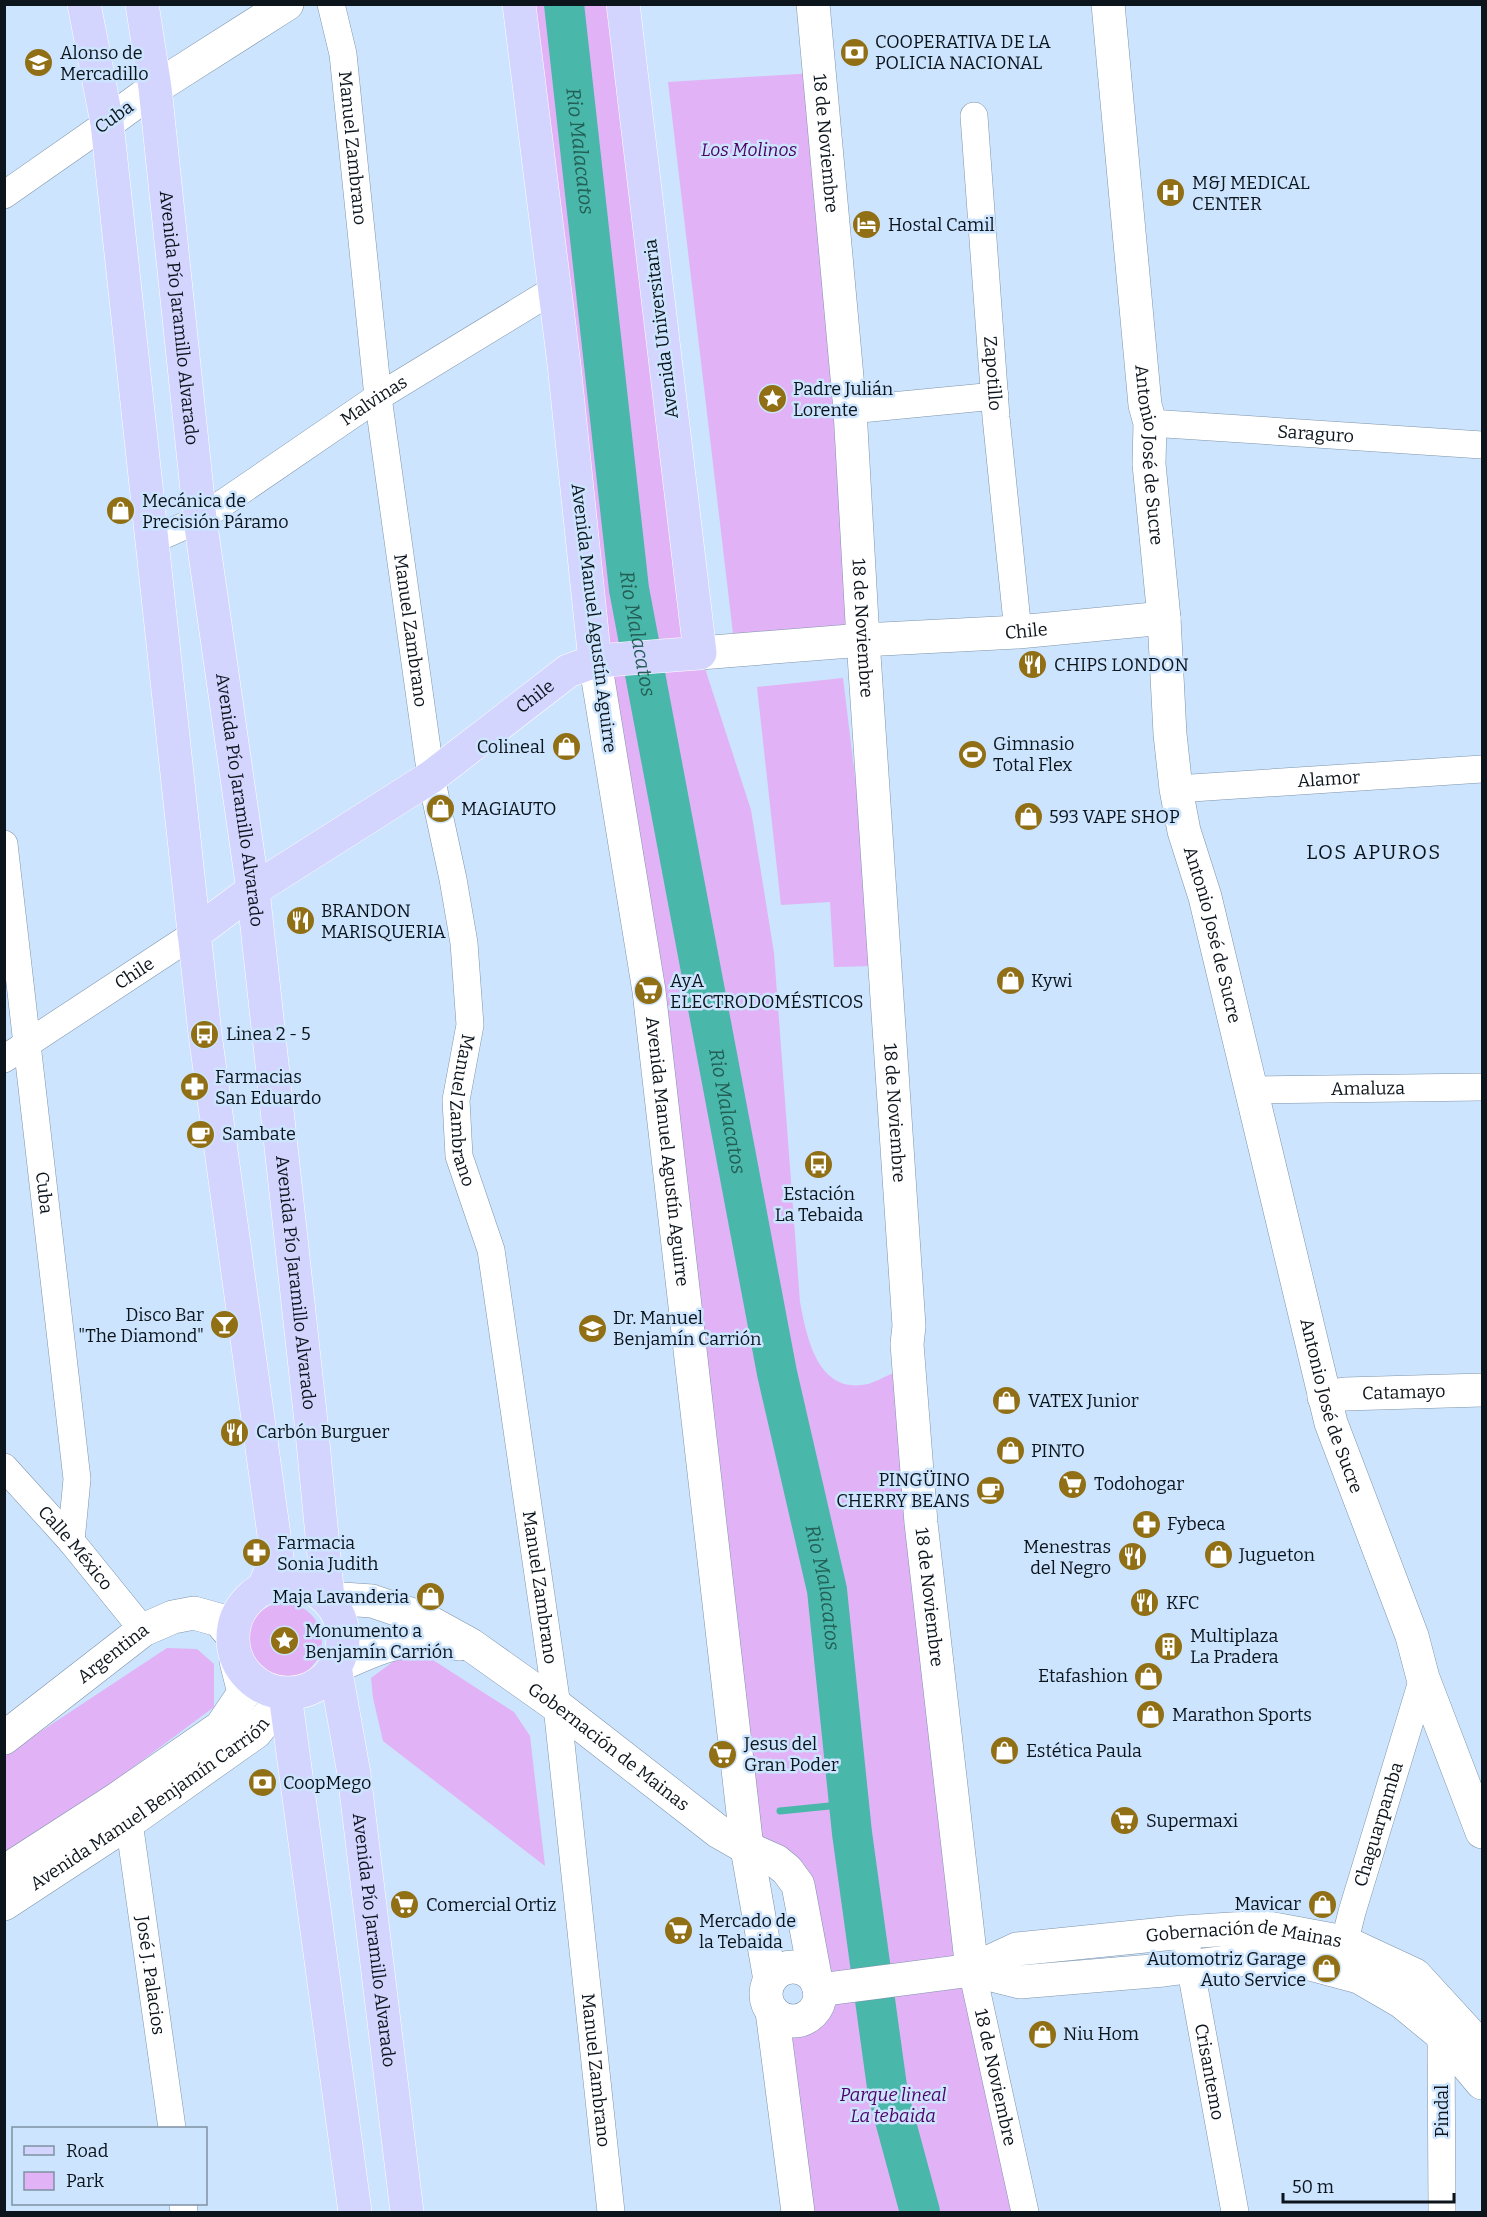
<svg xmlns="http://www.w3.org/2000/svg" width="1487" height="2217" font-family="Bitter,serif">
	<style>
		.green { fill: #e2b2f6 }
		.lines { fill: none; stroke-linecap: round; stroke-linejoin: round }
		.stream { stroke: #49b7a9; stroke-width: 7 }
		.river { stroke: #49b7a9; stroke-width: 40 }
		.minor-casing { stroke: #7e94ab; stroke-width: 28 }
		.tertiary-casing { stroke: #7e94ab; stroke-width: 34 }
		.secondary-casing { stroke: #7e94ab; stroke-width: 34 }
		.primary-casing { stroke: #fff; stroke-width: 34 }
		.minor { stroke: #fff; stroke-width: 27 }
		.tertiary { stroke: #fff; stroke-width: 33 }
		.secondary { stroke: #fff; stroke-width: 33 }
		.primary { stroke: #d4d5fe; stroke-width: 33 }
		.labels { text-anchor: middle; stroke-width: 5; stroke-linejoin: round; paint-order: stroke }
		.poi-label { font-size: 18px; fill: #0c141c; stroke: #cce4fd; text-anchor: start }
		.street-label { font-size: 18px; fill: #0c141c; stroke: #cce4fd }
		.park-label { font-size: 18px; font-style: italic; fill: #4e0066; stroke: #cce4fd }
		.water-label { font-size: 20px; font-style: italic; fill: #235f57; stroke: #cce4fd }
		.neighbourhood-label { font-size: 20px; letter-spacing: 1.5px; fill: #0c141c; stroke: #cce4fd }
	</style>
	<rect width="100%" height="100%" fill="#cce4fd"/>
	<!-- green -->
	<path class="green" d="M519 5H623L700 653 751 810 774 953 800 1302C807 1339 818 1395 868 1384 876 1382 885 1376 894 1373L942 1719 1025 2212H798L784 2019C799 2023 812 2017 818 2002L798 1885 759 1852Z
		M815 73 862 631 734 642 668 82Z
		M843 678 870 900 874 966 834 967 830 902 781 905 757 687Z
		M246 1641a38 38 0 1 1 76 0a38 38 0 1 1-76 0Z
		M167 1648 197 1649 214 1664V1707L81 1806 5 1855V1755Z
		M425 1655 514 1712 530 1736 545 1866 383 1741 373 1698 371 1678 394 1661Z"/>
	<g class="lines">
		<!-- stream -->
		<path class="stream" d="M780 1811 849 1804"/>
		<!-- river -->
		<path class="river" id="s1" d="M564 4 629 589 777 1373 827 1590 852 1833 888 2094 920 2212"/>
		<defs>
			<g id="minor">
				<path id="s2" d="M331 4 343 54 378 397 431 777 453 879 464 943 470 1025 456 1100 459 1156 491 1250 557 1706 611 2212"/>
				<path id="s3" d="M974 116 996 417 1018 632"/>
				<path d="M4 195 107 123"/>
				<path d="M850 410 995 396"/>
				<path id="s4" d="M1150 423 1482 445"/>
				<path id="s5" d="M153 540 200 519 378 397 555 289"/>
				<path id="s6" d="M1176 789 1482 769"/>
				<path id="s7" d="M4 844 77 1479 71 1541"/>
				<path id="s8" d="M4 1059 194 934"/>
				<path id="s9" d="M1252 1090 1482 1087"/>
				<path id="s10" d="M4 1467 71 1541 143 1630"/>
				<path id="s11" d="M120 1805 129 1822 172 2128"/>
				<path id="s12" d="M1184 1932 1235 2212"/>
				<path id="s13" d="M1340 1960 1352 1912 1423 1678"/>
				<path id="s14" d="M972 1970 1025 2212"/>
				<path d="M183 2204 184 2212"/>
				<path d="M1442 2212 1441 2034 1445 2024"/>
			</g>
			<g id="tertiary">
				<path id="s15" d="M813 4 850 410 863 640 909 1326 907 1344 921 1523 972 1970"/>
				<path id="s16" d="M1108 4 1145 405 1150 423 1149 464 1164 618 1170 734 1176 789 1184 831 1205 897 1331 1423 1412 1636 1423 1678 1482 1832"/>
				<path d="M107 123 155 88 287 4"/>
				<path id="s17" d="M700 653 863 640 1018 632 1164 618"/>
				<path id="s18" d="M1324 1397 1345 1394 1482 1390"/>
				<path id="s19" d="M4 1738 143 1630 173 1617 194 1613 219 1620 232 1635"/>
			</g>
			<g id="secondary">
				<path id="s20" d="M595 661 649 991 747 1848 770 1980"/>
				<path id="s21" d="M328 1598 372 1601 422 1618 471 1645 557 1706 719 1832 747 1848 776 1861 787 1870 798 1885 816 1981"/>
				<path d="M335 1667C361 1656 389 1641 419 1640 432 1640 447 1643 460 1644"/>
				<path d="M4 1872 117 1799 221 1727 244 1693 236 1661"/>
				<path id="s22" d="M4 1904 129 1822 256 1732 285 1694"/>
				<circle cx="793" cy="1994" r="27"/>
				<path d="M972 1970 1020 1982 1164 1970 1257 1958 1303 1962 1359 1977 1402 2002 1441 2034 1482 2083"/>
				<path id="s23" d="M819 1990 972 1970 1017 1949 1184 1932 1263 1927 1344 1942 1415 1975 1482 2048"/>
				<path d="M772 2011 798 2212"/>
			</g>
			<g id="primary">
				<path d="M84 4 107 123 205 1034 277 1557 263 1589"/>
				<path id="s24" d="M142 4 155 88 200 519 253 890 311 1422 328 1598"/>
				<path d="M519 4 564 364 595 661"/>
				<path id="s25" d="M194 934 253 890 431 777 568 671 595 661 700 653 623 4"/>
				<circle cx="288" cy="1638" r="55"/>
				<path id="s26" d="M335 1667 354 1774 407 2212"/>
				<path d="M285 1694 355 2212"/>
			</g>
		</defs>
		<!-- minor casing -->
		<use href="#minor" class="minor-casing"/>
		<!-- tertiary casing -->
		<use href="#tertiary" class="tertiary-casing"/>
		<!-- secondary casing -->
		<use href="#secondary" class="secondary-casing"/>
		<!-- primary casing -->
		<use href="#primary" class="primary-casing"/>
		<!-- minor -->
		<use href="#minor" class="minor"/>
		<!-- tertiary -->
		<use href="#tertiary" class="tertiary"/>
		<!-- secondary -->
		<use href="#secondary" class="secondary"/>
		<!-- primary -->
		<use href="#primary" class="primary"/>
	</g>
	<!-- icons -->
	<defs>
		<symbol id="bank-disc" viewBox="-11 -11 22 22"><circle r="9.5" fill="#916f15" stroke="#cce4fd"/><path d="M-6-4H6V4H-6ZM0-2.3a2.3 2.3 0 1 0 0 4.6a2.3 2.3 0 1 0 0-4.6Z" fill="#fff"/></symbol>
		<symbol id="school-disc" viewBox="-11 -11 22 22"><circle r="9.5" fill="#916f15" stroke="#cce4fd"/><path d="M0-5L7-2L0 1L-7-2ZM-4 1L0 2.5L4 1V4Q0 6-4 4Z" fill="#fff"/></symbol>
		<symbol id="hospital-disc" viewBox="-11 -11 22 22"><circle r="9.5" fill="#916f15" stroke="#cce4fd"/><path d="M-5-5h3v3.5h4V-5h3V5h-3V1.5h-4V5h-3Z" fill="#fff"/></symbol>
		<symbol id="hotel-disc" viewBox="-11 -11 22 22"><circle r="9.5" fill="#916f15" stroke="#cce4fd"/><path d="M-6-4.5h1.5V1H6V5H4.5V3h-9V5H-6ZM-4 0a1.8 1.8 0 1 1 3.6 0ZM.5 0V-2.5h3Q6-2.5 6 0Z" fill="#fff"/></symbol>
		<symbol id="sight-disc" viewBox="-11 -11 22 22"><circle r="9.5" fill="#916f15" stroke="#cce4fd"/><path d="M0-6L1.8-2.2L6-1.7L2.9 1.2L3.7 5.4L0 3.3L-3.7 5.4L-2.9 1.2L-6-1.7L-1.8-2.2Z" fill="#fff"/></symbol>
		<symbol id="shop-disc" viewBox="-11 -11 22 22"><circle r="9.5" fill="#916f15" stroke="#cce4fd"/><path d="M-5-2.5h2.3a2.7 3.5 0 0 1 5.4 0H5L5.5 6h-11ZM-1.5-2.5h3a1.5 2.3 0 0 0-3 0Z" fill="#fff"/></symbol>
		<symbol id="restaurant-disc" viewBox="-11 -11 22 22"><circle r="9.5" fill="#916f15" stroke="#cce4fd"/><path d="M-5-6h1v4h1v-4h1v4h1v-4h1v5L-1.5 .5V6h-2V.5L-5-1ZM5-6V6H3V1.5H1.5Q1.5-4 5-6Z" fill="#fff"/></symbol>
		<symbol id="stadium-disc" viewBox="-11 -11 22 22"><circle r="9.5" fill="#916f15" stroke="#cce4fd"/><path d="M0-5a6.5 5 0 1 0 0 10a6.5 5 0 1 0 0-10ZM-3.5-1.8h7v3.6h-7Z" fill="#fff"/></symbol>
		<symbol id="supermarket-disc" viewBox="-11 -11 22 22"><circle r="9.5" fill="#916f15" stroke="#cce4fd"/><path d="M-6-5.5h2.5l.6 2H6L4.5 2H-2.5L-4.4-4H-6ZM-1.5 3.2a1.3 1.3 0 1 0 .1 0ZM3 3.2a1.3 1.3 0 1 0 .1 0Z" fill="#fff"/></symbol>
		<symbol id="bus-disc" viewBox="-11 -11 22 22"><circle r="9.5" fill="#916f15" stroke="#cce4fd"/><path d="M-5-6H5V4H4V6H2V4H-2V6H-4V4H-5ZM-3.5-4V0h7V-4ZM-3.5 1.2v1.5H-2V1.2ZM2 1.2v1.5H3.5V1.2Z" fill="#fff"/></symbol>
		<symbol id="pharmacy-disc" viewBox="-11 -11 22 22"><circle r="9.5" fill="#916f15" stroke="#cce4fd"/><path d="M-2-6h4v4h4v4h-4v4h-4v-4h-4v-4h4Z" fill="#fff"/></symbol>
		<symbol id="cafe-disc" viewBox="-11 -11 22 22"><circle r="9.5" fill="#916f15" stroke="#cce4fd"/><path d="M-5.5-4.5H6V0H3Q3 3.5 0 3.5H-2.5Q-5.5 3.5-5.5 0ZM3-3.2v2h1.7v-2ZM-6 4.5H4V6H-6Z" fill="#fff"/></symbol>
		<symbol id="bar-disc" viewBox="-11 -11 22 22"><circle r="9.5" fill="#916f15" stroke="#cce4fd"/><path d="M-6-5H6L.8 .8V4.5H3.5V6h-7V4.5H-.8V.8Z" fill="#fff"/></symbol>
		<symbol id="building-disc" viewBox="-11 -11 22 22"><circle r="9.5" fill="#916f15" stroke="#cce4fd"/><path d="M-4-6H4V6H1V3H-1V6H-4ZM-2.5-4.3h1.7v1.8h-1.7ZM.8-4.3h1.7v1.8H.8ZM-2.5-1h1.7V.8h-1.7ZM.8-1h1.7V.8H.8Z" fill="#fff"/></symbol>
	</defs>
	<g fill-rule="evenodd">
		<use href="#bank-disc" x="838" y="36" width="33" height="33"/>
		<use href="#school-disc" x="22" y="46" width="33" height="33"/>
		<use href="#hospital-disc" x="1154" y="176" width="33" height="33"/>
		<use href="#hotel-disc" x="850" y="208" width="33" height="33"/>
		<use href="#sight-disc" x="756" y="382" width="33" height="33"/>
		<use href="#shop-disc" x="104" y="494" width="33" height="33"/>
		<use href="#restaurant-disc" x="1016" y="648" width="33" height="33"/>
		<use href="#shop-disc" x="550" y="730" width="33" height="33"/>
		<use href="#stadium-disc" x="956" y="738" width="33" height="33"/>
		<use href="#shop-disc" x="424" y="792" width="33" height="33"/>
		<use href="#shop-disc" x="1012" y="800" width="33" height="33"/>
		<use href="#restaurant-disc" x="284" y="904" width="33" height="33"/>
		<use href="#shop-disc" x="994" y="964" width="33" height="33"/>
		<use href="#supermarket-disc" x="632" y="974" width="33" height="33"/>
		<use href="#bus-disc" x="188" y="1018" width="33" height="33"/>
		<use href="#pharmacy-disc" x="178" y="1070" width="33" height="33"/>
		<use href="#cafe-disc" x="184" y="1118" width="33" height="33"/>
		<use href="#bus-disc" x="802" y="1148" width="33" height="33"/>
		<use href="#bar-disc" x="208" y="1308" width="33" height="33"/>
		<use href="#school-disc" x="576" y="1312" width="33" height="33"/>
		<use href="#shop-disc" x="990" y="1384" width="33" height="33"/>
		<use href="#restaurant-disc" x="218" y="1416" width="33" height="33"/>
		<use href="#shop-disc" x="994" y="1434" width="33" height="33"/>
		<use href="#supermarket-disc" x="1056" y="1468" width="33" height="33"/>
		<use href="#cafe-disc" x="974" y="1474" width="33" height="33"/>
		<use href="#pharmacy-disc" x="1130" y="1508" width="33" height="33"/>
		<use href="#pharmacy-disc" x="240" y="1536" width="33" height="33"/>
		<use href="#shop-disc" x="1202" y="1538" width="33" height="33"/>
		<use href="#restaurant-disc" x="1116" y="1540" width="33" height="33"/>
		<use href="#shop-disc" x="414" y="1580" width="33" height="33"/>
		<use href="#restaurant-disc" x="1128" y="1586" width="33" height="33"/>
		<use href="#sight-disc" x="268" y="1624" width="33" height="33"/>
		<use href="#building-disc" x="1152" y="1630" width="33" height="33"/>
		<use href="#shop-disc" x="1132" y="1660" width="33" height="33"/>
		<use href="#shop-disc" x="1134" y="1698" width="33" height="33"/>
		<use href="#shop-disc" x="988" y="1734" width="33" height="33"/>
		<use href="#supermarket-disc" x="706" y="1738" width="33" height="33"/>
		<use href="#bank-disc" x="246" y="1766" width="33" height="33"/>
		<use href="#supermarket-disc" x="1108" y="1804" width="33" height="33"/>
		<use href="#shop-disc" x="1306" y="1888" width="33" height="33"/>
		<use href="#supermarket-disc" x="388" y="1888" width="33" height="33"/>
		<use href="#supermarket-disc" x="662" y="1914" width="33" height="33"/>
		<use href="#shop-disc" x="1310" y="1952" width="33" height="33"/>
		<use href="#shop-disc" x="1026" y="2018" width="33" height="33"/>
	</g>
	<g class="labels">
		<!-- poi labels -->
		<g class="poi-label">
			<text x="875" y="48">COOPERATIVA DE LA<tspan x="875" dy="21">POLICIA NACIONAL</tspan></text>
			<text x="60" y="59">Alonso de<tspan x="60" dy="21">Mercadillo</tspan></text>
			<text x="1192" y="189">M&amp;J MEDICAL<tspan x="1192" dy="21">CENTER</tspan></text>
			<text x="888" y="231">Hostal Camil</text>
			<text x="793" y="395">Padre Julián<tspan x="793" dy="21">Lorente</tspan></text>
			<text x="142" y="507">Mecánica de<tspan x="142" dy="21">Precisión Páramo</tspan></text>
			<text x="1054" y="671">CHIPS LONDON</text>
			<text x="993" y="750">Gimnasio<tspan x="993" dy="21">Total Flex</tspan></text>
			<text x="545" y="753" text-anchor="end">Colineal</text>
			<text x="461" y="815">MAGIAUTO</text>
			<text x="1049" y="823">593 VAPE SHOP</text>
			<text x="321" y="917">BRANDON<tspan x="321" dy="21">MARISQUERIA</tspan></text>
			<text x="670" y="987">AyA<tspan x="670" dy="21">ELECTRODOMÉSTICOS</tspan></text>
			<text x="1031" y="987">Kywi</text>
			<text x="226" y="1040">Linea 2 - 5</text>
			<text x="215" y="1083">Farmacias<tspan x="215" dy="21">San Eduardo</tspan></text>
			<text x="222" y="1140">Sambate</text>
			<text x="819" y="1200" text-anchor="middle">Estación<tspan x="819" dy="21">La Tebaida</tspan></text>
			<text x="204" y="1321" text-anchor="end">Disco Bar<tspan x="204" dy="21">"The Diamond"</tspan></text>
			<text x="613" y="1324">Dr. Manuel<tspan x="613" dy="21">Benjamín Carrión</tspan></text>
			<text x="1028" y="1407">VATEX Junior</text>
			<text x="256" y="1438">Carbón Burguer</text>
			<text x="1031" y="1457">PINTO</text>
			<text x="970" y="1486" text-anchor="end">PINGÜINO<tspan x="970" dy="21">CHERRY BEANS</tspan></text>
			<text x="1094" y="1490">Todohogar</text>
			<text x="1167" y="1530">Fybeca</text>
			<text x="277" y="1549">Farmacia<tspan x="277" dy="21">Sonia Judith</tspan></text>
			<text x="1111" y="1553" text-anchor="end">Menestras<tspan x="1111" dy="21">del Negro</tspan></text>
			<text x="1239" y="1561">Jugueton</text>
			<text x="409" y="1603" text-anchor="end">Maja Lavanderia</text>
			<text x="1166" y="1609">KFC</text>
			<text x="305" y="1637">Monumento a<tspan x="305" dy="21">Benjamín Carrión</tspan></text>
			<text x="1190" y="1642">Multiplaza<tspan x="1190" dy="21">La Pradera</tspan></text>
			<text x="1128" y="1682" text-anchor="end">Etafashion</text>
			<text x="1172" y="1721">Marathon Sports</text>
			<text x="744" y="1750">Jesus del<tspan x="744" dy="21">Gran Poder</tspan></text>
			<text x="1026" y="1757">Estética Paula</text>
			<text x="283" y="1789">CoopMego</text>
			<text x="1146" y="1827">Supermaxi</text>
			<text x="1301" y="1910" text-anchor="end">Mavicar</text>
			<text x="426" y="1911">Comercial Ortiz</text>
			<text x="699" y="1927">Mercado de<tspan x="699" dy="21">la Tebaida</tspan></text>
			<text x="1306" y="1965" text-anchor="end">Automotriz Garage<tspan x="1306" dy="21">Auto Service</tspan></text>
			<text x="1063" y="2040">Niu Hom</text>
		</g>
		<!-- street labels -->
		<g class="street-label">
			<text transform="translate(114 117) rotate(-36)" y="6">Cuba</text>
			<text dy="6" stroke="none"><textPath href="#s15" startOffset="140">18 de Noviembre</textPath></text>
			<text dy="6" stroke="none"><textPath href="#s2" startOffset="146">Manuel Zambrano</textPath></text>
			<text dy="6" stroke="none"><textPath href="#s24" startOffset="316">Avenida Pío Jaramillo Alvarado</textPath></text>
			<text transform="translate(661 329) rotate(-97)" y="6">Avenida Universitaria</text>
			<text dy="6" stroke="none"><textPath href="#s3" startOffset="258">Zapotillo</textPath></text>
			<text dy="6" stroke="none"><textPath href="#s5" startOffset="262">Malvinas</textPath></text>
			<text dy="6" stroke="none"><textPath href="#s4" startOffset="166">Saraguro</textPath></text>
			<text dy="6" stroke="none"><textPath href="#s16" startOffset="453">Antonio José de Sucre</textPath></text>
			<text transform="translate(594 618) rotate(83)" y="6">Avenida Manuel Agustín Aguirre</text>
			<text dy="6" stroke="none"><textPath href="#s15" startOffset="626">18 de Noviembre</textPath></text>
			<text dy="6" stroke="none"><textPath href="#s2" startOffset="632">Manuel Zambrano</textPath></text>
			<text dy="6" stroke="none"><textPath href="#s17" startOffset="327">Chile</textPath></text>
			<text dy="6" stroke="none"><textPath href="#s25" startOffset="416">Chile</textPath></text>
			<text dy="6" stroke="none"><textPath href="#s6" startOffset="153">Alamor</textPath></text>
			<text dy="6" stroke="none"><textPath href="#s24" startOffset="802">Avenida Pío Jaramillo Alvarado</textPath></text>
			<text dy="6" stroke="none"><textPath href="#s16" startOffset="939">Antonio José de Sucre</textPath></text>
			<text dy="6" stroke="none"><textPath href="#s8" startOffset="156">Chile</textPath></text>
			<text dy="6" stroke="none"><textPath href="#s9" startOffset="116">Amaluza</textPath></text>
			<text dy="6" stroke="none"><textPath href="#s2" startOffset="1118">Manuel Zambrano</textPath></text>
			<text dy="6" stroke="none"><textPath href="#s15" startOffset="1112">18 de Noviembre</textPath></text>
			<text dy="6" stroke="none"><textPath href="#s20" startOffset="496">Avenida Manuel Agustín Aguirre</textPath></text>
			<text dy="6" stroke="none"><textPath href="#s7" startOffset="351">Cuba</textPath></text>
			<text dy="6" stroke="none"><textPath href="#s24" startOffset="1288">Avenida Pío Jaramillo Alvarado</textPath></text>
			<text dy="6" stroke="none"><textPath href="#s18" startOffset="80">Catamayo</textPath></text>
			<text dy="6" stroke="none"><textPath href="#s16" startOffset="1425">Antonio José de Sucre</textPath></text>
			<text dy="6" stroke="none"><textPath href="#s10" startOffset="108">Calle México</textPath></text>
			<text dy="6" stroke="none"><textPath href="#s2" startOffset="1604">Manuel Zambrano</textPath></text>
			<text dy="6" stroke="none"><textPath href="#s15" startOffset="1598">18 de Noviembre</textPath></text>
			<text dy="6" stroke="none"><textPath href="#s19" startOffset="138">Argentina</textPath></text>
			<text dy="6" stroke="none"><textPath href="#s21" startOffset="324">Gobernación de Mainas</textPath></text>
			<text dy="6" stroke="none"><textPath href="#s22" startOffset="177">Avenida Manuel Benjamín Carrión</textPath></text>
			<text dy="6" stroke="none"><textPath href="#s13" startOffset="141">Chaguarpamba</textPath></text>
			<text dy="6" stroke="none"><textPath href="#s26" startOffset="276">Avenida Pío Jaramillo Alvarado</textPath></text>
			<text dy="6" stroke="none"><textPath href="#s23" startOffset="432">Gobernación de Mainas</textPath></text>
			<text dy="6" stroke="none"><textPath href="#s11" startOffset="174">José J. Palacios</textPath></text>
			<text dy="6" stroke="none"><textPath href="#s2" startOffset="2090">Manuel Zambrano</textPath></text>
			<text dy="6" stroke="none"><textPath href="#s12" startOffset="142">Crisantemo</textPath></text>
			<text dy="6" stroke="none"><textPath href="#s14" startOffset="110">18 de Noviembre</textPath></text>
			<text transform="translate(1442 2111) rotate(-90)" y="6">Pindal</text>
		</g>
		<!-- park labels -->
		<g class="park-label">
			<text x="749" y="156">Los Molinos</text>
			<text x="893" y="2101">Parque lineal<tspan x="893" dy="21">La tebaida</tspan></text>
		</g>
		<!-- water labels -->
		<g class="water-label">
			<text dy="7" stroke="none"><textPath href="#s1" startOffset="148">Rio Malacatos</textPath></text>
			<text dy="7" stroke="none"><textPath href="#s1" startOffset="634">Rio Malacatos</textPath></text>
			<text dy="7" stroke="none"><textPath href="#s1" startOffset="1120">Rio Malacatos</textPath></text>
			<text dy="7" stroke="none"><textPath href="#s1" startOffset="1606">Rio Malacatos</textPath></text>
		</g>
		<!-- neighbourhood labels -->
		<g class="neighbourhood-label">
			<text x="1374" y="859">LOS APUROS</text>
		</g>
	</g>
	<!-- border -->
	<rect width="1487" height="2217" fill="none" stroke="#0c141c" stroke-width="12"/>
	<!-- legend -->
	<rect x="12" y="2127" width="195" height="78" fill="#cce4fd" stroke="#7f91a3" stroke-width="1.5"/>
	<rect x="24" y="2146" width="30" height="9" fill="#d4d5fe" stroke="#7f91a3" stroke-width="1.5"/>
	<text x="66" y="2157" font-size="18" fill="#0c141c">Road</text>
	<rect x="24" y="2172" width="30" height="18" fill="#e2b2f6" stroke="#7f91a3" stroke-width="1.5"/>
	<text x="66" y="2187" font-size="18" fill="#0c141c">Park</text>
	<!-- scale -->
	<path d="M1283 2193v9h171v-9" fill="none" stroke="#0c141c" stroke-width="3"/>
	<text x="1292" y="2193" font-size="18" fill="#0c141c" stroke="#cce4fd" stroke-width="4.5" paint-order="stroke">50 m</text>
</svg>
